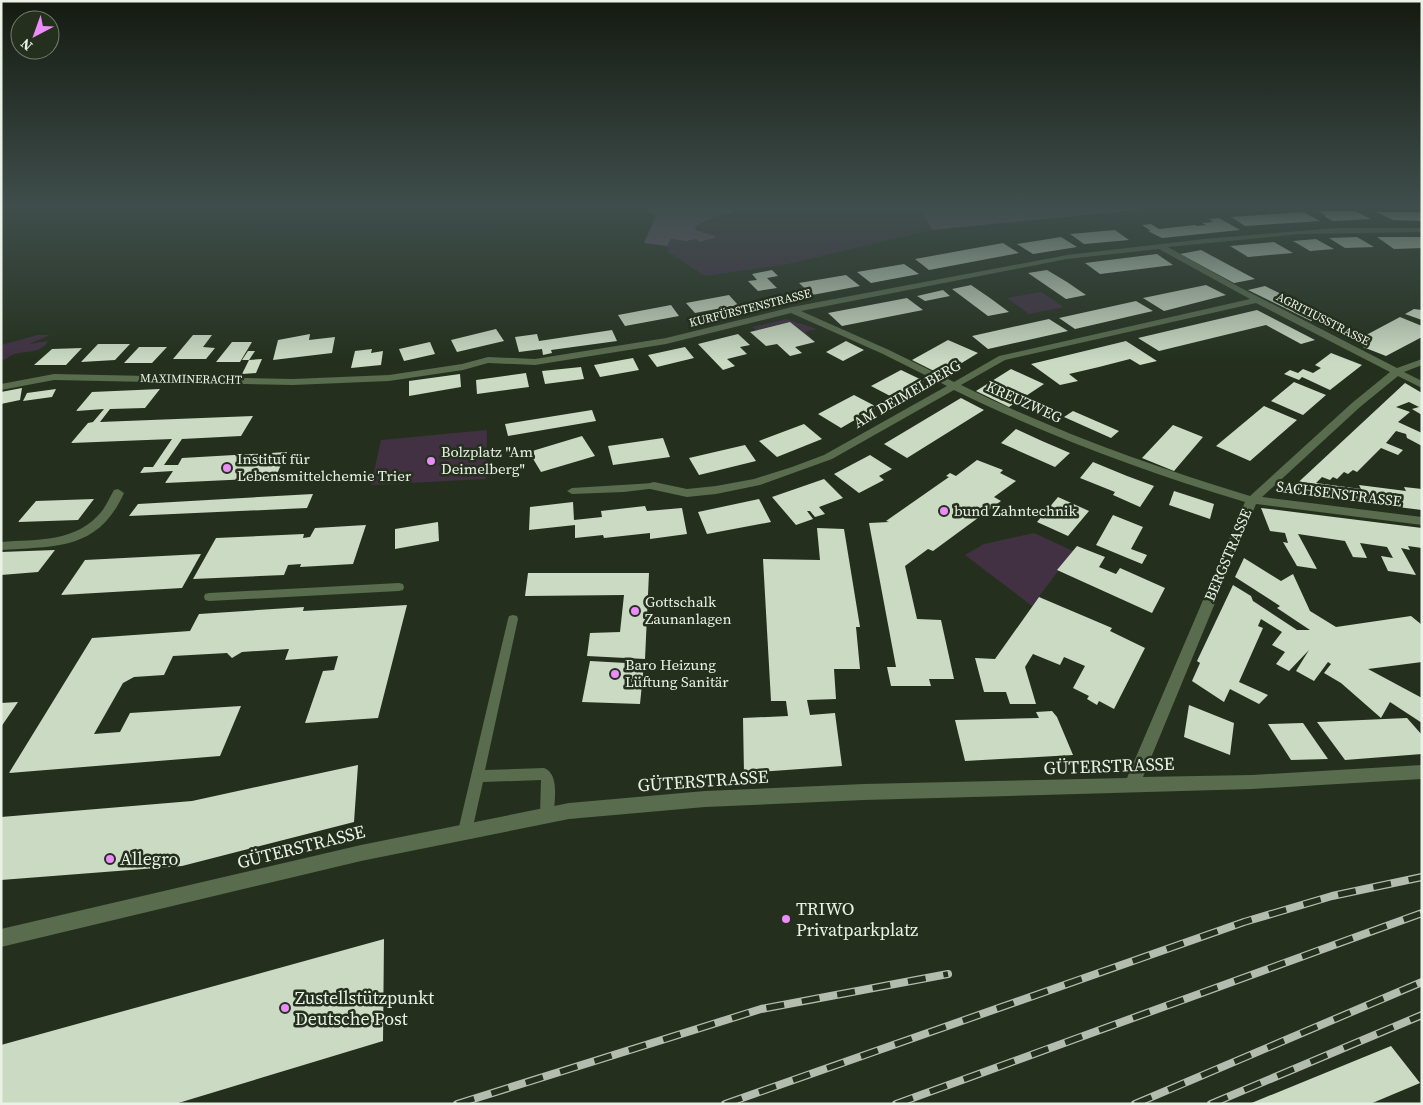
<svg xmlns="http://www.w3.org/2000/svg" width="1423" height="1105" font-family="'Source Serif 4',serif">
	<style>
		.green { fill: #413143 }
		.forest { fill: #705674 }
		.building { fill: #cbdac3 }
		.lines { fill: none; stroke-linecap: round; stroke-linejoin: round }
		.service { fill: #596c4e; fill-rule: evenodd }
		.minor { fill: #596c4e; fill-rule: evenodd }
		.rail-casing { stroke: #b3bcae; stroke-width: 8 }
		.rail { stroke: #24301d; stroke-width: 5.5; stroke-dasharray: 18; stroke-linecap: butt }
		.poi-dot { fill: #ec8cfa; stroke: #24301d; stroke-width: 2 }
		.labels { text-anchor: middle; stroke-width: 5; stroke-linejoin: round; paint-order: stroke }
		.far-street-label { font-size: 12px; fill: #eaf1e6; stroke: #24301d }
		.street-label { font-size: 15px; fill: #eaf1e6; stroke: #24301d }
		.poi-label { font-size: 15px; fill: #eaf1e6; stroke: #24301d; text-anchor: start }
		.near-street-label { font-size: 18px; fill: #eaf1e6; stroke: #24301d }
		.near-poi-label { font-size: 18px; fill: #eaf1e6; stroke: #24301d; text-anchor: start }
	</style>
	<rect width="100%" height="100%" fill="#24301d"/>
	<!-- green -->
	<path class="green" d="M741 208H920L932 230 788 264 705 276 668 252 667 246 671 239 686 241 697 239 700 242 715 238 695 230 696 226 718 215H726L733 210Z
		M1041 292 1064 307 1029 314 1007 298Z
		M786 319 817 329 805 332 812 338H810L790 322 756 330 752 327Z
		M38 335H50L29 344 48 341C40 355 24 350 12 355 7 357 7 360 1 360V345Z
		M487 430 486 479 371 485 381 440Z
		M1034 533 1073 551 1032 606 965 555 984 544Z"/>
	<!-- forest -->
	<path class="forest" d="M645 208H741L733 210 731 214 718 215 696 226 695 230 715 236V238L699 242 697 239 686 241 671 239 667 246 644 243 656 216Z
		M920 208H1154L932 230Z"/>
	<!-- building -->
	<path class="building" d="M1318 211H1355L1371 219 1333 221 1325 217 1326 216Z
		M1304 212 1320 221 1245 226 1231 217Z
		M1376 212H1422V221L1393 220Z
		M1219 218 1240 230 1162 238 1148 231H1151L1142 225 1151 224 1159 229 1195 225 1197 226 1206 225 1202 223 1213 222 1209 219Z
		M1115 230 1129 240 1084 244 1070 234Z
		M1061 237 1077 247 1033 254 1017 244Z
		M1357 237 1374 247 1345 248 1329 238Z
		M1377 237H1422V248L1394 249Z
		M1316 239 1334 249 1310 251 1293 241Z
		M1274 242 1293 253 1248 257 1230 246Z
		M1003 243 1019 253 929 270 915 259Z
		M1201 250 1255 279 1234 283 1180 254Z
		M1157 254 1173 265 1100 274 1085 263Z
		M904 264 919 274 871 283 857 272Z
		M772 270 778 276 767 278 777 288 758 291 748 281 757 280 752 274Z
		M1047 270 1067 282 1086 295 1066 299 1028 273Z
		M846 275 860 286 812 295 799 283Z
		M971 285 990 298 1009 312 988 316 952 289Z
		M1206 285 1226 295 1164 311 1143 298Z
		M1265 286 1304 305 1328 317 1311 321 1248 290Z
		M943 290 950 296 925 301 917 296Z
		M729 295 738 305 695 313 686 303Z
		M907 298 923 310 842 326 828 313Z
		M1136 301 1153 311 1075 329 1059 318Z
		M671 305 679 316 625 326 618 315Z
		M1414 309 1422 310V320L1405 314Z
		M1257 310 1315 340 1301 344 1266 325 1159 351 1138 338Z
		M1400 317 1422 326V337L1386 356 1363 347 1365 345 1355 341Z
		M1049 319 1068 331 988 349 972 336Z
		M790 322 815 342 795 347 802 353 790 356 777 344 766 346 750 332Z
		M496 329 504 341 457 352 451 340Z
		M612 330 617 341 551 350 552 353 543 355 542 349 519 352 515 337 537 334 539 341Z
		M310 334 309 340 335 337 332 353 273 360 278 340Z
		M738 334 750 345 740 347 747 354 727 359 735 366 723 370 698 344Z
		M193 335H212L203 347 215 348 206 359H173Z
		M948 340 978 353 942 375 912 360Z
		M846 341 864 350 843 361 826 352Z
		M1126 341 1157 361 1140 365 1130 359 1099 367 1069 374 1078 381 1060 385 1031 364Z
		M232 342H252L240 362H216Z
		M430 342 435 354 404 361 399 349Z
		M98 344H130L115 360 81 362Z
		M139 347H167L152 363H124Z
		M685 347 694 358 657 367 648 355Z
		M82 348 66 365H34L52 349Z
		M372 349 371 353 383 351 381 365 351 368 355 351Z
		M248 351H255L249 360 262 359 256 373 242 374 249 360H242Z
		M1331 353 1362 365 1330 390 1302 377 1299 380 1284 374 1290 370 1298 373 1303 369 1313 373 1321 368 1315 365Z
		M633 358 639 370 600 377 594 365Z
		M581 367 584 379 545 384 542 371Z
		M1011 369 1044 384 1009 407 976 391Z
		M901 370 924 381 894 398 871 386Z
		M526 373 529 387 477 394 476 380Z
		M460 374 461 387 409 396V381Z
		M1294 382 1326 395 1303 415 1271 401Z
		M1405 383 1422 393V415L1412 409 1419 407 1409 402 1396 407 1410 412 1398 422 1422 433V446L1407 438 1406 434 1396 431 1386 443 1403 450 1398 455 1381 448 1357 472 1353 470 1348 474 1344 472 1337 479 1333 477 1330 480 1322 477 1316 483 1361 489 1359 485 1406 491 1404 487 1422 489V510L1292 494 1290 490Z
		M22 388 20 400 1 404V392Z
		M56 389 52 397 23 401 27 393Z
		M160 389 145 408 110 409 100 422 253 416 241 436 182 439 164 465H178L182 458 287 452 275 478 165 483 173 471 140 473 144 467H153L172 439 71 443 88 423 93 422 104 409 76 411 92 392Z
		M854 395 877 407 841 428 818 414Z
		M961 398 984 410 907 458 884 444Z
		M1264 406 1297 420 1250 461 1216 446Z
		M592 410 596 421 508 436 505 424Z
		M1073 411 1119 431 1111 438 1064 417Z
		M804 424 822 439 777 457 759 441Z
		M1173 425 1203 437 1174 471 1142 458Z
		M1016 429 1042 441 1070 453 1055 467 1001 443Z
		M582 436 595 456 541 472 529 452Z
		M663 438 670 457 613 465 608 446Z
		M745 445 756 461 699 475 689 458Z
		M870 455 892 469 879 476 884 480 859 493 834 474Z
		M977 460 1003 470 1000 473 1016 481 994 497 1001 501 933 551 928 549 905 566 917 619 941 620 954 679H929L931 686H891L887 667H896L869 523 889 522 886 521 949 477 946 476 950 473 956 476Z
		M1093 462 1127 476 1154 486 1140 507 1113 495 1115 492 1080 478Z
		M824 479 843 498 819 507 825 514 815 517 810 511H807L813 519 796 525 772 497Z
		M1174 491 1214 504 1210 519 1169 505Z
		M313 494 307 508 129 516 138 504Z
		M1058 497 1089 511 1068 536 1037 522Z
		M94 499 78 520 18 522 36 501Z
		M759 499 771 522 707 534 698 512Z
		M573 502 574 520 602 517 601 511 645 506 647 511 682 508 687 534 650 539V533L604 538 603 535 575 538V525L529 530 530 507Z
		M1261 508 1422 528V548L1408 546 1410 550 1401 548 1416 575 1388 571 1381 556 1393 558 1387 547 1360 543 1367 558 1353 557 1345 541 1298 534 1317 569 1297 566 1283 542 1288 543 1285 533 1270 531Z
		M1113 515 1143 527 1131 549 1147 555 1142 564 1096 545Z
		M438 522 439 541 395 549V529Z
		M366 525 353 564 300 567 301 564 288 565 284 575 193 579 216 538 304 534 303 538 310 537 315 528Z
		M817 528 844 529 860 627H856L860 669H834L836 699 807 700 810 715 835 713 842 766 744 773 743 718 788 716 786 701H771L763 559 820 560Z
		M1077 546 1105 557 1099 567 1116 574 1120 568 1165 588 1152 613 1057 570Z
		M55 550 38 572 1 575V552Z
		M201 554 182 588 61 595 85 560Z
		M1244 558 1281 581 1293 574 1310 611 1336 627 1411 616 1422 625V662L1368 669 1422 698V723L1390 702 1381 718 1341 683 1324 673 1331 664 1328 662 1314 681 1296 671 1309 650 1289 671 1276 664 1285 652 1272 645 1282 632 1261 619 1258 626 1263 628 1239 682 1268 695 1259 704 1230 689 1224 702 1192 681 1200 663 1197 661 1233 585 1251 596 1253 601 1297 630H1310L1277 608 1280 606 1235 577Z
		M528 573H649L645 659 587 656 590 633 620 632 624 595 525 596Z
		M1039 597 1112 628 1110 631 1145 648 1114 709 1099 701 1097 705 1087 699 1089 696 1073 688 1085 666 1064 657 1060 665 1033 654 1025 667 1036 704H1010L1006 692H984L975 658 995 659Z
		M407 605 378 718 305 723 323 671 334 670 338 656 285 660 289 649 242 652 232 658 227 653 173 656 164 675 134 677 123 683 94 734 120 732 130 713 241 706 220 756 9 773 92 638 190 631 199 614 304 607 303 611Z
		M590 661 644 664 640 704 582 702Z
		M18 702 1 727V703Z
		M1189 705 1234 723 1230 755 1184 737Z
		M1052 711 1057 717 1073 755 965 761 955 720 1039 718 1036 712Z
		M1407 718 1422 735V754L1345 760 1317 722Z
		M1303 723 1328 759 1291 760 1268 724Z
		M358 765 354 822 182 866 1 880V817L192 801Z
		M384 939 383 1041 175 1104H1V1045Z
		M1391 1046 1420 1083 1370 1104H1249Z"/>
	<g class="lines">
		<!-- service -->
		<path class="service" d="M654 483 659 486 657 488 624 492 572 494 567 491 572 488Z
			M399 583 403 584 404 587 403 590 399 591 209 601 205 600 204 597 205 594 209 593Z
			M513 615 517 616 518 619 485 770 544 768C560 774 554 801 554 815L552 819 547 821 542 819 540 815 541 780 483 782 472 831 470 836 465 837 460 836 458 831 508 619 509 616Z"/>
		<!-- minor -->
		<path class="minor" d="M1336 228H1422V232L1299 234 1168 247 1241 288 1397 368 1422 359V365L1404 372 1422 381V388L1398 376 1360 407 1262 497 1422 517V525L1256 504 1143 777 1252 775 1422 765V779L1252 789 864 800 705 807 569 819 361 861 1 947V929L361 845 569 803 705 791 864 784 1127 778 1245 502C1145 472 1048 436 954 390L832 459 760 485 716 494 687 497 650 489 648 486 650 483 654 482 687 489 716 486 754 479 792 467 824 455 947 386 883 354 791 313 666 344 535 365 488 363 463 370 389 381 293 385 54 380 1 390V384L54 374 293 379 389 375 462 364 488 357 535 359 666 338 792 307 1067 255 1204 239ZM1159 249 1250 299 999 356 954 382 889 350 801 311 1067 259ZM1256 303 1390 372 1352 403 1250 496C1151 466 1054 431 961 385L1005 360Z
			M118 489 124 493C98 551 55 546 1 550V542C38 539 76 543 102 511 107 504 110 497 114 490Z"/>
		<defs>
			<path id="rail" d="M457 1104 761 1009 948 974
				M725 1104 1244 922 1332 896 1422 877
				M896 1104 1422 913
				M1135 1104 1422 982
				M1211 1104 1422 1015"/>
		</defs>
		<!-- rail casing -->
		<use href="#rail" class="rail-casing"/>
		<!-- rail -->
		<use href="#rail" class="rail"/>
	</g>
	<!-- sky -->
	<linearGradient id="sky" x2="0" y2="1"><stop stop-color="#141a10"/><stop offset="0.57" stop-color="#3f4e4c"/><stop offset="1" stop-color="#3f4e4c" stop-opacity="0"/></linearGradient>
	<rect width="1423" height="362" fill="url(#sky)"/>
	<!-- markers -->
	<g class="poi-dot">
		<circle cx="431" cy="461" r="5"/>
		<circle cx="227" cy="468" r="5"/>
		<circle cx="944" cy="511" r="5"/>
		<circle cx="635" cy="611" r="5"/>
		<circle cx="615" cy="674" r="5"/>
		<circle cx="110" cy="859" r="5"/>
		<circle cx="786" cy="919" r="5"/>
		<circle cx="285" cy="1008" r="5"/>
	</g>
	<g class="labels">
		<!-- far-street labels -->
		<g class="far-street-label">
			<text transform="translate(750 308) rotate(-14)" y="4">KURFÜRSTENSTRASSE</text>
			<text transform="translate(1323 319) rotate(27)" y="4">AGRITIUSSTRASSE</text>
			<text transform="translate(191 379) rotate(1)" y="4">MAXIMINERACHT</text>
		</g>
		<!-- street labels -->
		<g class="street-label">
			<text transform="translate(907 394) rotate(-30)" y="5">AM DEIMELBERG</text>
			<text transform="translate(1024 402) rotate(24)" y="5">KREUZWEG</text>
			<text transform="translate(1339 494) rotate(7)" y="5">SACHSENSTRASSE</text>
			<text transform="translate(1228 555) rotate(-67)" y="5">BERGSTRASSE</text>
		</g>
		<!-- poi labels -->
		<g class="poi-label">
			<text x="441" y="457">Bolzplatz "Am<tspan x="441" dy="17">Deimelberg"</tspan></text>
			<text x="237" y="464">Institut für<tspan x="237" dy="17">Lebensmittelchemie Trier</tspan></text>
			<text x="954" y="516">bund Zahntechnik</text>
			<text x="645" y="607">Gottschalk<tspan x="645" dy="17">Zaunanlagen</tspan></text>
			<text x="625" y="670">Baro Heizung<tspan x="625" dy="17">Lüftung Sanitär</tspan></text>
		</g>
		<!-- near-street labels -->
		<g class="near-street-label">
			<text transform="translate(1109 766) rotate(-2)" y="6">GÜTERSTRASSE</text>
			<text transform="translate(703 781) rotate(-4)" y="6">GÜTERSTRASSE</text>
			<text transform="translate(301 847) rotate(-14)" y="6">GÜTERSTRASSE</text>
		</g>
		<!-- near-poi labels -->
		<g class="near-poi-label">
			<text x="120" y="865">Allegro</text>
			<text x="796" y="915">TRIWO<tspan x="796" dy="21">Privatparkplatz</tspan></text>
			<text x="295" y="1004">Zustellstützpunkt<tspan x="295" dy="21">Deutsche Post</tspan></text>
		</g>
	</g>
	<!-- border -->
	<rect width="1423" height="1105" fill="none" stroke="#eaf1e6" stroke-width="5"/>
	<!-- north arrow -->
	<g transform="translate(35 35) rotate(221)"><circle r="24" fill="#24301d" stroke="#737d6d"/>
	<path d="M0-4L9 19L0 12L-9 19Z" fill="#ec8cfa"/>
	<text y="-8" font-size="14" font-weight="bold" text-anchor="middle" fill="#eaf1e6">N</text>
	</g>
</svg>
